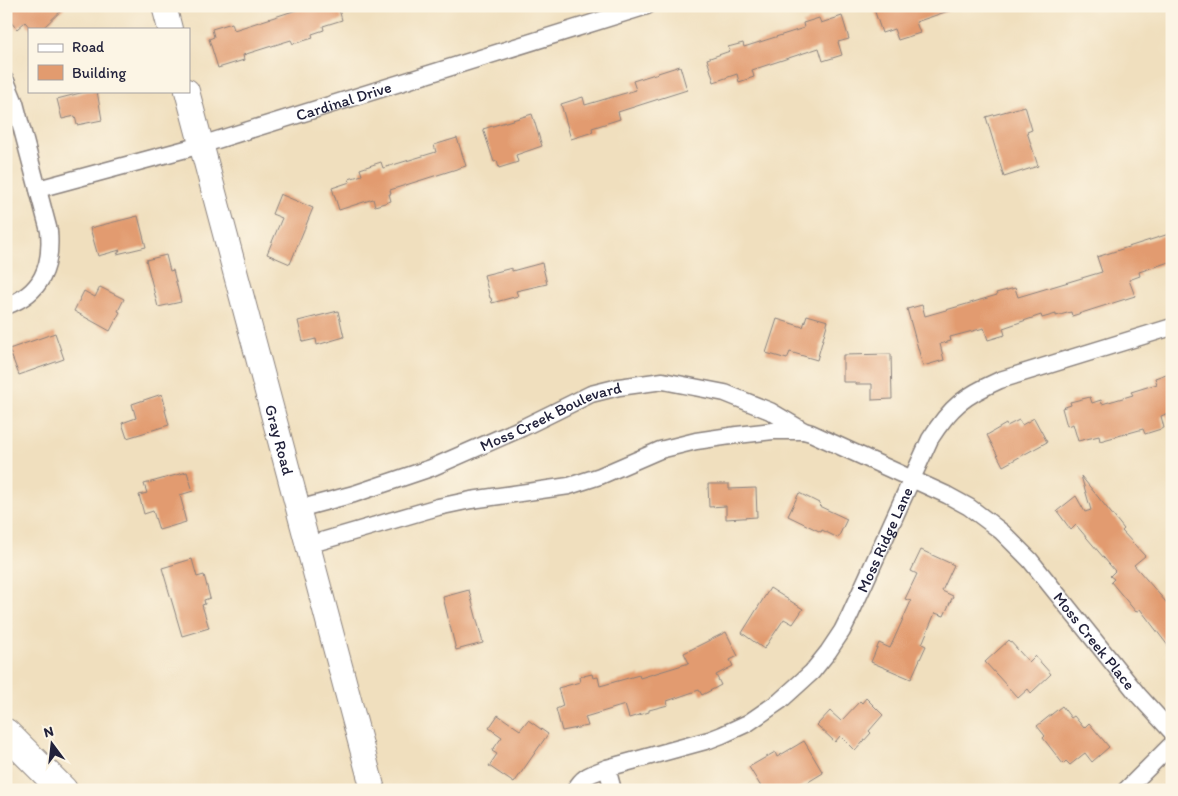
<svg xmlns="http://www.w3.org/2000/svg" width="1178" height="796" font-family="Itim,sans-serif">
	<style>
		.building { fill: #e29b6f }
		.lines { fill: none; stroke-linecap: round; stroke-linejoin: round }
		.street-casing { stroke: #89807c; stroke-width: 19 }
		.secondary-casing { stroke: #89807c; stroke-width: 26 }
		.highway-casing { stroke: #89807c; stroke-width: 30 }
		.street { stroke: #fff; stroke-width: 16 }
		.secondary { stroke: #fff; stroke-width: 24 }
		.highway { stroke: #fff; stroke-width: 28 }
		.labels { text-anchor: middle; stroke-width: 4.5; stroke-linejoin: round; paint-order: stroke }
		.street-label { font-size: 16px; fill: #22223b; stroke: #fcf5e5 }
	</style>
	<rect width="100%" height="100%" fill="#fcf5e5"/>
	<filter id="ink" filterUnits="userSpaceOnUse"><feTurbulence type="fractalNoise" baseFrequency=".02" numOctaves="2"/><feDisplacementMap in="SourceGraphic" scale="10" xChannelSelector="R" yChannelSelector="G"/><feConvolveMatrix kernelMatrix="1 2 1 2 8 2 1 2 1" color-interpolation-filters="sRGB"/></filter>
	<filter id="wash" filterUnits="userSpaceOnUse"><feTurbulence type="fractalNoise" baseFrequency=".0096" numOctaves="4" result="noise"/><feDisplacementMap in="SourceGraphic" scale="20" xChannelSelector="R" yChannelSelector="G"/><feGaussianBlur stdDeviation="1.12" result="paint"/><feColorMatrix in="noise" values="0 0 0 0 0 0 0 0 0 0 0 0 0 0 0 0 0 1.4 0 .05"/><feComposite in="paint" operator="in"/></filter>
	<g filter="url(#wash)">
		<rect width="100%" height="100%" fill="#f0dfbe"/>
		<g id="blocks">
			<!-- building -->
			<path class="building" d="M10 6H66L42 29H31L25 22 17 29 6 17V15L12 9Z
				M309 6H338L342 20 323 26 324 30 312 34 313 38 293 44 291 40 243 55 244 60 218 68 209 39 214 37 212 29 232 23 234 30Z
				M873 6H954V9L916 22 920 33 898 40 894 29 882 33Z
				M842 16 849 39 838 42 842 55 823 61 819 48 752 70 754 77 739 82 737 74 714 82 707 59 730 51 728 47 743 43 744 47 804 28 803 23 819 18 821 23Z
				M680 66 687 90 618 112 620 119 592 128 593 132 571 139 561 104 583 97 585 105 636 90 633 81Z
				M88 91H97L102 120 77 125 75 116 62 119 57 99Z
				M1025 106 1032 130 1027 132 1038 166 1004 177 986 117Z
				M532 114 542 146 516 155 518 162 499 168 497 161 494 162 483 129Z
				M457 138 466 166 390 190 391 194H389L391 201 375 206 373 199 339 210 332 188 350 182 349 179 362 175 360 169 381 162 383 168 436 152 434 145Z
				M280 194 313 208 290 264 267 254 282 218 272 214Z
				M138 216 146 247 117 254 120 250 98 256 90 228Z
				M1172 233V261L1139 272 1140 276 1129 280 1135 296 1072 316 1071 312 1056 316V314L1042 318 1041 315 1003 328 1005 335 988 340 984 328 950 337 951 341 940 344 944 360 923 366 907 309 922 305 925 316 967 304 997 295 996 293 1015 288 1018 297 1102 272 1097 257Z
				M166 255 170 271 173 270 181 302 158 307 146 260Z
				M542 263 547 284 516 291 518 296 492 303 491 298H490L484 275 512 268V271Z
				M100 287 124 299 118 311 120 312 110 331 74 311 84 291 95 297Z
				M338 311 344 337 317 345 316 339 303 342 298 321Z
				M807 315 828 321 817 360 790 352 787 359 766 353 777 319 803 327Z
				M55 333 64 359 19 375 9 349Z
				M891 354 892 399 872 400V384H856V382H843V355Z
				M1172 372V421L1169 422 1166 414 1161 416 1164 428 1145 434 1143 429 1100 441 1099 436 1078 441 1073 424 1067 426 1062 408 1071 405 1070 402 1090 397 1092 403 1101 400 1102 404 1133 395 1131 392 1157 384 1155 378Z
				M162 394 166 409 165 410 169 425 127 438 122 423 136 418 132 404Z
				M1034 418 1047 442 1003 466 987 435 1006 424 1007 426 1019 420 1022 425Z
				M187 472 193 491 180 495 184 510H183L186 522 159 530 153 511 144 514 139 495 147 493 144 484Z
				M1081 476 1124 529 1122 531 1145 556 1134 565 1172 609V651L1140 609 1136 612 1111 582 1114 579 1110 576 1115 571 1076 525 1071 530 1057 511 1076 496 1085 512 1091 510Z
				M708 484H729V489L756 488 757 517 726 519V506L709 507Z
				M799 493 821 504 819 506 847 519 838 538 822 530 821 532 788 516Z
				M921 550 954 565 942 591 953 596 944 616 935 613 922 644 926 646 911 679 871 662 879 643 890 648 911 601 905 599 917 574 911 571Z
				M192 559 197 577 204 575 210 598 204 600 205 604 202 605 209 628 182 636 162 568Z
				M770 588 803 609 793 624 784 619 764 649 742 633Z
				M469 590 483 643 456 650 443 597Z
				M726 632 738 656 730 660 733 666 716 675 721 685 702 695 699 690 667 701 668 705 649 710V712L629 718 625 705 585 717 588 726 562 731 556 709 563 706 558 688 580 682 579 677 592 674 593 678 598 677 600 686 639 675 640 678 689 663 684 653Z
				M1009 640 1029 662 1035 656 1051 674 1031 693 1028 689 1018 698 985 662Z
				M866 698 883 715 869 731 871 733 855 751 840 736 835 742 817 725 830 711 841 721 860 701 862 703Z
				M1062 706 1071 718 1074 716 1084 728 1089 723 1109 747 1092 762 1085 753 1070 765 1066 761 1063 764 1043 738 1045 736 1037 726Z
				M498 715 520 730 528 720 548 734 514 783 489 766 497 754 492 751 502 737 489 728Z
				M804 741 823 773 795 790H763L749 767 775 752 777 757Z"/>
		</g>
	</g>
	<g filter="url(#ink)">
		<use href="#blocks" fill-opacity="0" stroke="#89807c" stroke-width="1"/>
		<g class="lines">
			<defs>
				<g id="street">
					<path d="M6 81 15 103 49 231C52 267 42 293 6 306"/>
					<path id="s1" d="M38 189 201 145 647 6"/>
					<path id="s2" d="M298 509 354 494 431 468 522 428 591 394 619 387 663 381 725 393 770 411 804 431 811 433 947 495 969 507 989 522 1002 532 1030 560 1139 696 1172 732"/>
					<path d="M308 545 438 507 471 500 569 486 600 476 660 450 696 441 737 435 773 431H804"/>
					<path id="s3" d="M607 768 709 740 722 735 748 723 780 701 812 672 828 652 842 631 850 615 930 439C951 406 964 396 1000 380L1172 327"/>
					<path d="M575 790C583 775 592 774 607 768L613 790"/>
					<path d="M1126 790 1172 744"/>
				</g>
				<g id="secondary">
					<path d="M164 6 170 29"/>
					<path id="s4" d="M187 91 373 790"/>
				</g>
				<path id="highway" d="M6 733 63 790"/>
			</defs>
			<!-- street casing -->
			<use href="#street" class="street-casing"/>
			<!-- secondary casing -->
			<use href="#secondary" class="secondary-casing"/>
			<!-- highway casing -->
			<use href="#highway" class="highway-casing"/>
			<!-- street -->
			<use href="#street" class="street"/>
			<!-- secondary -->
			<use href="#secondary" class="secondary"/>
			<!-- highway -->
			<use href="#highway" class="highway"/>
		</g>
	</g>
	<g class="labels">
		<!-- street labels -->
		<g class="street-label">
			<text dy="6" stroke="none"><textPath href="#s1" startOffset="318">Cardinal Drive</textPath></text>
			<text dy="6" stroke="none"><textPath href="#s2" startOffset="270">Moss Creek Boulevard</textPath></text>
			<text dy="6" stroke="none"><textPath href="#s4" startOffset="361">Gray Road</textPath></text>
			<text dy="6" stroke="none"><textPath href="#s3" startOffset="382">Moss Ridge Lane</textPath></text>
			<text dy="6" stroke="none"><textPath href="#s2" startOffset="906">Moss Creek Place</textPath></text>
		</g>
	</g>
	<!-- margin -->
	<rect width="1178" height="796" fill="none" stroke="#fcf5e5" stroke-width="25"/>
	<!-- legend -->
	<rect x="28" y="28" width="162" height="65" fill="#fcf5e5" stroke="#a5a1a1"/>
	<rect x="38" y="44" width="25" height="8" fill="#ffffff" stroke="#a5a1a1"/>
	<text x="72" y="52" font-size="15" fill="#22223b">Road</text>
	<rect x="38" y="65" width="25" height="15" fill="#e29b6f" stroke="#a5a1a1"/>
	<text x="72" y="78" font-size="15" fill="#22223b">Building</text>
	<!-- north arrow -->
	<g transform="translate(52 744) rotate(345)" stroke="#fcf5e5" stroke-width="4" paint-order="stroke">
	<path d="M0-4L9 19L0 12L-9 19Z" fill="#22223b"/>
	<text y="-8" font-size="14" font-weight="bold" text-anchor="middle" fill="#22223b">N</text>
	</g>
</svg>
